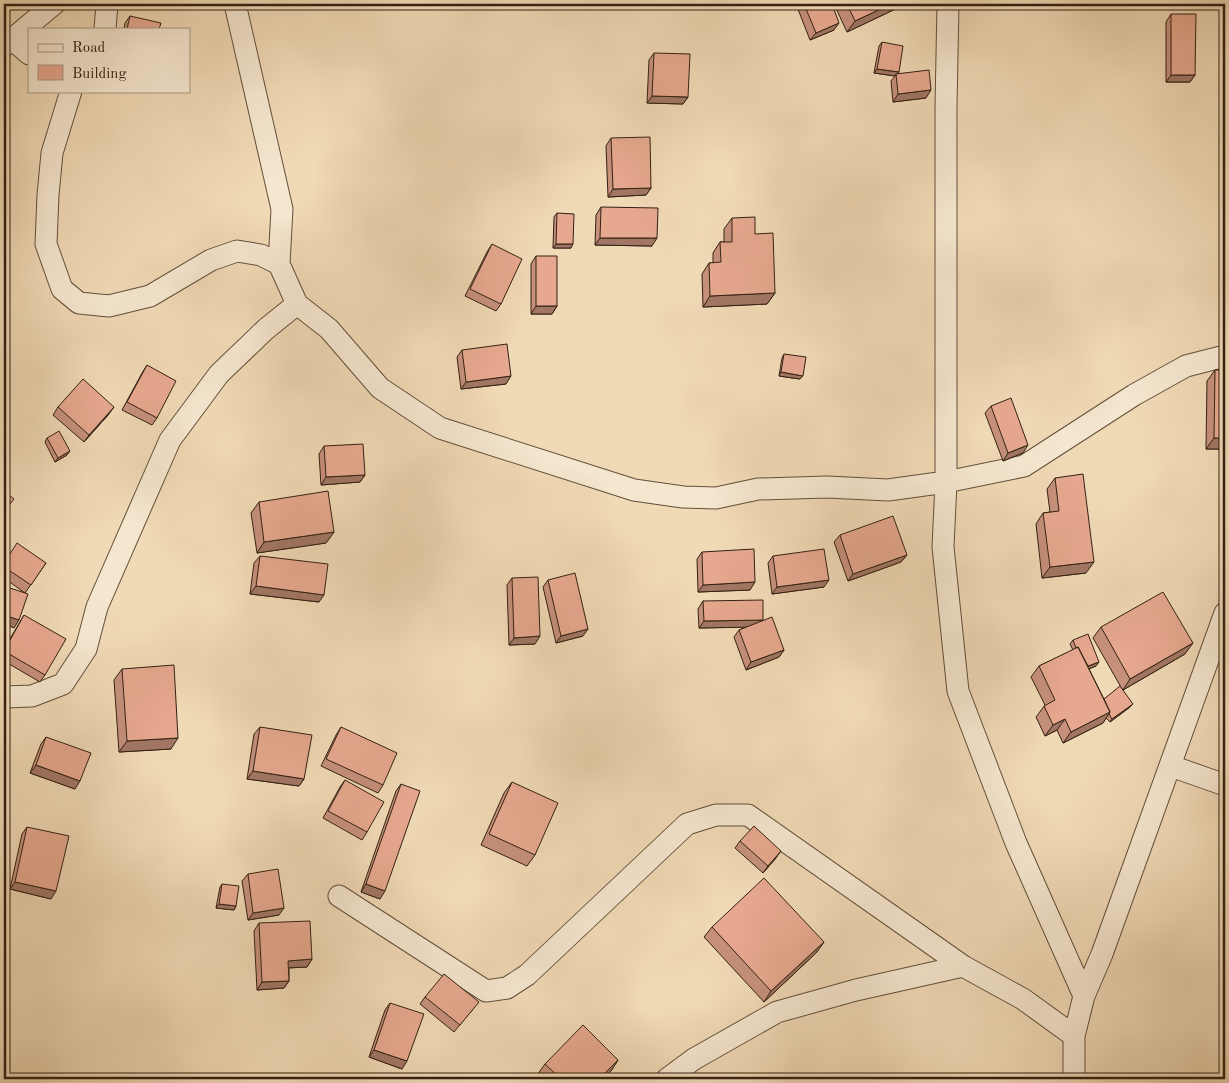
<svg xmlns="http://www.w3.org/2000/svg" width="1229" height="1083" font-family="'Old Standard TT',serif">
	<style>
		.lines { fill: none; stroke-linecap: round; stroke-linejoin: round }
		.street-casing { stroke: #624f3b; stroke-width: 23 }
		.street { stroke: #f5e6cf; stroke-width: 21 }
		.wall { fill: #c6907b; stroke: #332112 }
		.shaded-wall { fill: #a17664; stroke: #332112 }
		.building { fill: #e6a88f; stroke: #332112 }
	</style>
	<rect width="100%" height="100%" fill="#f0d9b5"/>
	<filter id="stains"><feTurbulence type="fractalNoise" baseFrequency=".004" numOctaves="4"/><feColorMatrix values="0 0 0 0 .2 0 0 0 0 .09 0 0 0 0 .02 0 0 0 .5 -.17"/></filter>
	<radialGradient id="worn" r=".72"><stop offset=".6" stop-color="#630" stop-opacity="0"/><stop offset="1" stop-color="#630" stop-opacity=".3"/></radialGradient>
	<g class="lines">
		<defs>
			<path id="street" d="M235 4 282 209 279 264
				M948 4 946 106V482L943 547 958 691 1016 843 1084 996
				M105 29 107 4
				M12 39 29 54
				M4 46 54 4
				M71 91 52 153 48 195 46 244 62 289 79 303 109 306 150 296 211 260 237 251 261 255 279 264 297 304
				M4 697 32 696 63 684 86 649 97 607 170 440 219 374 266 329 297 304 329 329 380 388 440 428 634 490 683 497 716 498 758 489 827 487 888 490 946 482 1024 466 1134 395 1186 366 1225 356
				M1171 766 1225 785
				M339 896 486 991 507 988 527 975 687 824 716 815H748L963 966
				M667 1079 694 1059 777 1012 856 990 963 966 1023 999 1074 1036
				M1074 1079V1036L1084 996 1102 954 1225 613"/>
		</defs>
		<!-- street casing -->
		<use href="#street" class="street-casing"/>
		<!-- street -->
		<use href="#street" class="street"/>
	</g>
	<!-- wall -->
	<path class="wall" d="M796 4H832L834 30 810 40Z
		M834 4H906L847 32Z
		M1171 14 1195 75 1190 82H1166V22Z
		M130 16 159 29H124L125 23Z
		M882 42 899 72 898 74 926 98 893 102 891 81 895 76 874 73 879 46Z
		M654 53 688 97 683 104 647 103 649 60Z
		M611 138 651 188 646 195 608 197 606 146Z
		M601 207 652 246 595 245 596 215Z
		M557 213 571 248H553L554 217Z
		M732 218 755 234 775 293 767 304 703 307 702 274 709 263H713V253L720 242H724V229Z
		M492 244 501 304 496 311 465 296 487 252Z
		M536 256 557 306 552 314H531V264Z
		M462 350 506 384 461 389 457 357Z
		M784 354 800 379 779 376 782 358Z
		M147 365 157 418 152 425 122 410 142 373Z
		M1215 370H1225V449H1206L1207 381Z
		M991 406 1023 453 1003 461 985 413Z
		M58 407 109 414 84 442 53 415Z
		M47 438 67 455 55 462 45 442Z
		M324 446 365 475 360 482 321 485 319 454Z
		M1055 478 1086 573 1042 578 1036 524 1043 513 1050 512 1047 489Z
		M259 502 334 532 326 543 257 553 251 513Z
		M840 535 907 555 901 562 848 581 834 542Z
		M702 552 750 590 698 592 697 559Z
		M260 556 319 602 250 594 254 563Z
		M773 556 824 587 772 594 768 563Z
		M4 563H46L25 593 4 578Z
		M512 578 535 644 509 645 507 585Z
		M548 580 583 636 556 643 543 587Z
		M703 601 762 621 784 650 779 657 746 670 734 637 739 630 746 627 699 628 698 609Z
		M24 615 45 675 40 682 4 661V649Z
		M1101 627 1185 654 1123 690 1130 707 1110 722 1106 718 1103 723 1063 743 1057 730 1045 736 1036 717 1045 705 1031 677 1039 666 1073 650 1070 644 1073 640 1096 666 1089 669 1104 699 1122 689 1093 638Z
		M122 669 171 749 119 752 114 680Z
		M260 727 304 779 299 786 247 779 254 734Z
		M341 727 383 785 378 793 321 766 336 735Z
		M46 737 75 789 30 773 41 744Z
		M345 780 367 832 362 840 323 818 340 787Z
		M512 782 535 855 527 866 481 845 504 793Z
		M401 784 380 899 361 892 396 791Z
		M27 827 51 899 10 889 22 834Z
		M740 841 776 858 763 873 735 848Z
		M248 874 279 915 248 920 242 881Z
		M222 884 236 906 234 910 216 908 220 887Z
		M259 923 312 959 307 967 289 968V981L284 988 257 990 254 931Z
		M712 927 824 942 816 953 764 1002 704 937Z
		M425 997 473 1009 454 1032 420 1004Z
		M390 1003 402 1069 369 1057 385 1010Z
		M618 1060 611 1071 603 1079H542L537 1075 545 1064Z"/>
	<!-- shaded-wall -->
	<path class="shaded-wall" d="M891 4H906L847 32 855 21Z
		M839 23 834 30 810 40 816 33Z
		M877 69 899 72 896 76V74L895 76 874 73Z
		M1171 75H1195L1190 82H1166Z
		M931 90 926 98 893 102 898 94Z
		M652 96 688 97 683 104 647 103Z
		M651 188 646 195 608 197 613 189Z
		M600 238H657L652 246 595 245Z
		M556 244H573L571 248H553Z
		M775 293 767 304 703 307 710 296Z
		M536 306H557L552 314H531Z
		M781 372 803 376 800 379 779 376Z
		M511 376 506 384 461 389 466 382Z
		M114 407 109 414 84 442 89 435Z
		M1214 438H1225V449H1206Z
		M1028 445 1023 453 1003 461 1008 453Z
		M70 451 67 455 55 462 58 458Z
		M365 475 360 482 321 485 326 477Z
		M334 532 326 543 257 553 264 542Z
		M907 555 901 562 848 581 853 574Z
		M1094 562 1086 573 1042 578 1050 567Z
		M829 580 824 587 772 594 777 587Z
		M755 582 750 590 698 592 703 585Z
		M256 586 324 595 319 602 250 594Z
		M4 615 19 620 14 628 4 624Z
		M763 620 758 627 699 628 704 621Z
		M588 629 583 636 556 643 561 636Z
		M540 636 535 644 509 645 514 638Z
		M1193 643 1185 654 1123 690 1130 679Z
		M784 650 779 657 746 670 751 662Z
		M1099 662 1096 666 1081 672 1084 668Z
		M1133 704 1130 707 1110 722 1112 719Z
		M1110 712 1103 723 1063 743 1071 732Z
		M1065 719 1057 730 1045 736 1053 725Z
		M178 738 171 749 119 752 127 741Z
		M36 765 80 781 75 789 30 773Z
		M253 771 304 779 299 786 247 779Z
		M781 851 776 858 763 873 768 866Z
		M15 882 56 891 51 899 10 889Z
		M366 884 385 891 380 899 361 892Z
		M219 904 236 906 234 910 216 908Z
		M284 908 279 915 248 920 253 913Z
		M824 942 816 953 764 1002 771 991Z
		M312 959 307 967 283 968 288 961Z
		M289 981 284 988 257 990 262 982Z
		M374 1050 407 1061 402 1069 369 1057Z
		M618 1060 611 1071 603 1079H599Z"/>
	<!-- building -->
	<path class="building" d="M804 4H832L839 23 816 33Z
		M847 4H891L855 21Z
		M1171 14H1196L1195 75H1171Z
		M130 16 161 23 159 29H127Z
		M882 42 903 46 899 72 877 69Z
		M654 53 690 54 688 97 652 96Z
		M929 70 931 90 898 94 896 74Z
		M650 137 651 188 613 189 611 138Z
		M601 207 658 208 657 238H600Z
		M557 213 574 214 573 244H556Z
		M755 217V234L773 233 775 293 710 296 709 263 721 262 720 242H732V218Z
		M492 244 522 259 501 304 470 289Z
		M536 256H557V306H536Z
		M507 344 511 376 466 382 462 350Z
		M784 354 806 357 803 376 781 372Z
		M147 365 176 381 157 418 127 402Z
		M1215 370H1225V438H1214Z
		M83 379 114 407 89 435 58 407Z
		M1011 398 1028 445 1008 453 991 406Z
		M59 431 70 451 58 458 47 438Z
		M363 444 365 475 326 477 324 446Z
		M1083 474 1094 562 1050 567 1043 513 1059 511 1055 478Z
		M4 491 14 499 4 512Z
		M328 491 334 532 264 542 259 502Z
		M893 516 907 555 853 574 840 535Z
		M17 543 46 563 31 585 4 567V563Z
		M754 549 755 582 703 585 702 552Z
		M824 549 829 580 777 587 773 556Z
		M260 556 328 564 324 595 256 586Z
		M575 573 588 629 561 636 548 580Z
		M538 577 540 636 514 638 512 578Z
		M4 586 28 594 19 620 4 615Z
		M1163 592 1193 643 1130 679 1101 627Z
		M763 600V620L704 621 703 601Z
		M24 615 66 639 45 675 4 651Z
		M772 617 784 650 751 662 739 630Z
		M1088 634 1099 662 1088 666 1078 647 1076 648 1073 640Z
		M1078 647 1110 712 1071 732 1065 719 1053 725 1044 706 1055 700 1039 666Z
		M174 665 178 738 127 741 122 669Z
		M1120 686 1133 704 1112 719 1109 714 1110 712 1104 699Z
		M260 727 312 735 304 779 253 771Z
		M341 727 397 753 383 785 326 759Z
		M46 737 91 753 80 781 36 765Z
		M345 780 384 802 367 832 328 811Z
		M512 782 558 803 535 855 489 834Z
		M401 784 420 791 385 891 366 884Z
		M754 826 781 851 768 866 740 841Z
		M27 827 69 836 56 891 15 882Z
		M278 869 284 908 253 913 248 874Z
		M764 878 824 942 771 991 712 927Z
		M222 884 239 886 236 906 219 904Z
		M310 921 312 959 288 961 289 981 262 982 259 923Z
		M444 974 479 1002 460 1025 425 997Z
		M390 1003 424 1014 407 1061 374 1050Z
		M583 1025 618 1060 599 1079H561L545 1064Z"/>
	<!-- margin -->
	<rect width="1229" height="1083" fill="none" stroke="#f0d9b5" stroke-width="20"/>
	<rect x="5" y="5" width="1219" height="1073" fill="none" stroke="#332112" stroke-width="2.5"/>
	<rect x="10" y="10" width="1209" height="1063" fill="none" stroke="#332112"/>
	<!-- legend -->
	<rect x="28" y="28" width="162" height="65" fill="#f5e6cf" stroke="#a79783"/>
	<rect x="38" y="44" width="25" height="8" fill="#f5e6cf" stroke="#a79783"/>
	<text x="72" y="52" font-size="15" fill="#332112">Road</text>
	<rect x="38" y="65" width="25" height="15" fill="#e6a88f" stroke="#a79783"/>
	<text x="72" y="78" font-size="15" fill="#332112">Building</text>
	<rect width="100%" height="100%" filter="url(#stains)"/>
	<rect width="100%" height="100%" fill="url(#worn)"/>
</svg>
